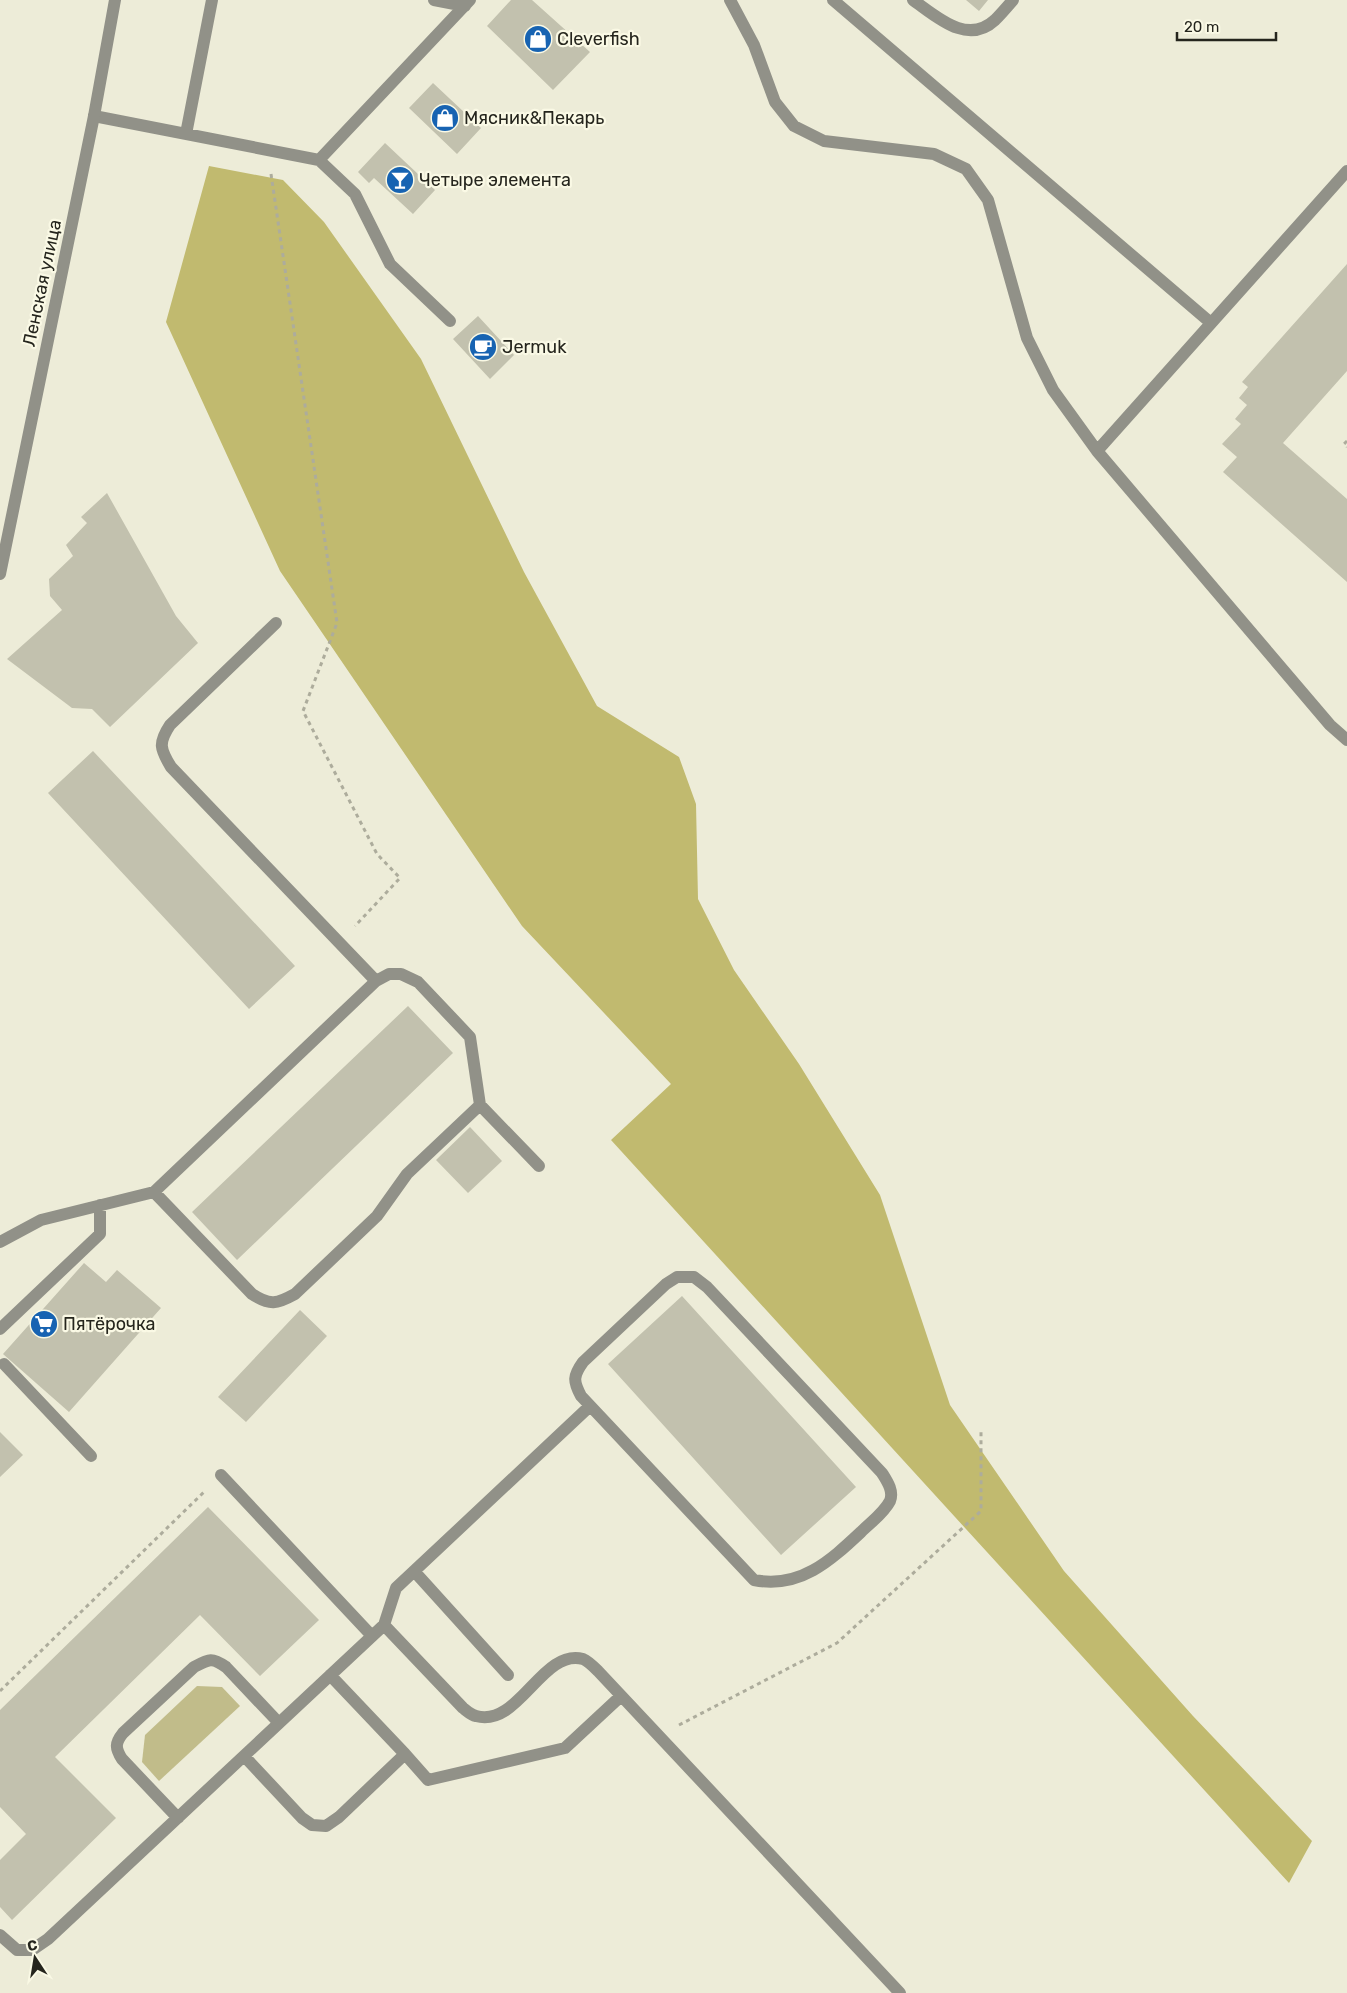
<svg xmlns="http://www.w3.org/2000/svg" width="1347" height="1993" font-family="Rubik,sans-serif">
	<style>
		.green { fill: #c1bc8a }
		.forest { fill: #c1ba6f }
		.building { fill: #c2c1ae }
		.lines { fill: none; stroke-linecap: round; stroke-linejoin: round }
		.path { stroke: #adac9c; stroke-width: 3; stroke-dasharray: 4 4; stroke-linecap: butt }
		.service { stroke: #919188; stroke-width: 12 }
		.minor { stroke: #919188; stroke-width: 12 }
		.tertiary { stroke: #919188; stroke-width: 12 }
		.labels { text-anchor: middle; stroke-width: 4.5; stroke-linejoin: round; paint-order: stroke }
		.poi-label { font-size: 18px; fill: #25251d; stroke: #faf9e5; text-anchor: start }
		.street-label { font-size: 18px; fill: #25251d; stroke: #faf9e5 }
	</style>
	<rect width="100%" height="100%" fill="#edecd8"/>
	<!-- green -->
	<path class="green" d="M197 1686 222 1687 240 1706 159 1781 142 1762 145 1735Z"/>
	<!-- forest -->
	<path class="forest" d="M209 166 283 180 324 222 421 359 524 572 597 706 679 757 696 804 698 899 734 970 799 1064 880 1195 950 1405 1064 1571 1193 1716 1312 1841 1289 1883 611 1140 671 1084 522 926 280 571 166 322Z"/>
	<!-- building -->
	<path class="building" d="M511 0H532L590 52 553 90 487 26Z
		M966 0H988L979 11Z
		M433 83 481 128 457 154 409 108Z
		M385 143 435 190 413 214 374 178 369 183 358 172Z
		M1347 264V371L1283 443 1347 499V582L1223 472 1237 457 1222 444 1241 424 1235 419 1247 405 1239 398 1248 387 1242 382Z
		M478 316 514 355 490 379 453 339Z
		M107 493 176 616 198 643 110 727 92 709 72 708 7 659 62 610 50 596 49 579 73 556 66 545 87 523 81 517Z
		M93 751 295 966 249 1009 48 793Z
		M408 1006 453 1053 237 1260 192 1212Z
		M470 1127 502 1161 468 1193 436 1160Z
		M84 1263 106 1282 117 1270 161 1308 69 1412 3 1354Z
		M682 1296 856 1487 781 1555 608 1364Z
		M300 1310 327 1336 246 1422 218 1397Z
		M0 1432 23 1455 0 1477Z
		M208 1507 319 1620 260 1676 200 1615 55 1757 116 1818 12 1920 0 1907V1860L26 1834 0 1807V1710Z"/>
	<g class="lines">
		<!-- path -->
		<path class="path" d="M271 174 337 623 303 711 377 854 400 878 355 926
			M1347 441 1344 444 1347 447
			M0 1691 205 1491
			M679 1725 837 1643 981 1511V1431"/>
		<!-- service -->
		<path class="service" d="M434 0 465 6
			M730 0 754 45 775 102 794 126 824 141 934 154 966 169 988 200 1027 338 1053 390 1097 451 1330 725 1347 740
			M833 0 1211 323
			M94 116 319 160 470 0
			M186 134 212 0
			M319 160 355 194 390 264 450 321
			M1097 451 1347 171
			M376 981 389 974H401L418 982 470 1037 480 1105 539 1166
			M154 1192 252 1294C270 1306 277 1304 295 1294L377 1216 407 1174 480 1105
			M0 1242 41 1220 154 1192 376 981 171 767C160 749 158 743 170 725L276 623
			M677 1277H694L707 1287 882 1473C887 1481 894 1491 890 1501 884 1513 870 1523 861 1532 830 1561 800 1589 754 1580L581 1396C573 1381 573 1376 583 1362L666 1284Z
			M0 1329 100 1234V1205
			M4 1364 91 1456
			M221 1475 372 1636
			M414 1571 508 1675
			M384 1625 463 1708C467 1711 471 1715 476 1716 519 1728 542 1648 583 1659 588 1661 594 1667 598 1671L900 1993
			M405 1754 428 1780 565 1748 621 1696
			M244 1756 302 1818 312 1825 326 1826 339 1817 405 1754 330 1675
			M178 1818 122 1759C115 1748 115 1743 123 1733L194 1667C209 1659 212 1657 226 1667L279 1723
			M0 1935 17 1950H32L48 1939 384 1625 396 1588 590 1406"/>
		<!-- minor -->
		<path class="minor" d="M913 0C936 16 967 46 995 20 1001 14 1007 7 1013 0"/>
		<!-- tertiary -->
		<path class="tertiary" d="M0 574 94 116 115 0"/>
	</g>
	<!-- icons -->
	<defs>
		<symbol id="shop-disc" viewBox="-11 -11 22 22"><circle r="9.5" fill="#1763b2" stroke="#faf9e5"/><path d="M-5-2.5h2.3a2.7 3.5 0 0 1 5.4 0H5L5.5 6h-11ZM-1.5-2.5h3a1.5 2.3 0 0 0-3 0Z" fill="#fff"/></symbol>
		<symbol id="bar-disc" viewBox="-11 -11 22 22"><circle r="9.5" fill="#1763b2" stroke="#faf9e5"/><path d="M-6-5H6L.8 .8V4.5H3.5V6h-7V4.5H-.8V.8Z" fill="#fff"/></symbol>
		<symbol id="cafe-disc" viewBox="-11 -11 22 22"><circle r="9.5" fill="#1763b2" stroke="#faf9e5"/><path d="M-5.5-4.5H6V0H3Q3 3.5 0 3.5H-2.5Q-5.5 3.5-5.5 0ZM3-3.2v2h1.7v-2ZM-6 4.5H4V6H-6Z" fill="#fff"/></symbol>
		<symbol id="supermarket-disc" viewBox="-11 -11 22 22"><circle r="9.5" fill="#1763b2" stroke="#faf9e5"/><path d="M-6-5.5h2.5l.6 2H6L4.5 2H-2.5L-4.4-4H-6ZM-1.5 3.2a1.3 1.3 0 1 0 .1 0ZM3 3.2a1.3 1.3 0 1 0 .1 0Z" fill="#fff"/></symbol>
	</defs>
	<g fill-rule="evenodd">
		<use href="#shop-disc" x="522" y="23" width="32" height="32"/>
		<use href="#shop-disc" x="429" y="102" width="32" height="32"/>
		<use href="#bar-disc" x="384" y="164" width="32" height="32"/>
		<use href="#cafe-disc" x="467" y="331" width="32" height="32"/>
		<use href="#supermarket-disc" x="28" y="1308" width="32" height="32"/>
	</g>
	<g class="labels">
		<!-- poi labels -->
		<g class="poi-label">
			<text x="557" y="45">Cleverfish</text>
			<text x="464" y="124">Мясник&amp;Пекарь</text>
			<text x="419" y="186">Четыре элемента</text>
			<text x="502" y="353">Jermuk</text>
			<text x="63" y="1330">Пятёрочка</text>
		</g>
		<!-- street labels -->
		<g class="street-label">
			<text transform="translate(42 283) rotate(-78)" y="6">Ленская улица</text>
		</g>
	</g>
	<!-- north arrow -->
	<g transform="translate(35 1958) rotate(348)" stroke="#faf9e5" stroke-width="4" paint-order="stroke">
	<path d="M0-4L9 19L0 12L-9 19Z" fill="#25251d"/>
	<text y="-8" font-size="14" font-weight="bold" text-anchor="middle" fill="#25251d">С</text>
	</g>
	<!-- scale -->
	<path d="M1177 32v8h99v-8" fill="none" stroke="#25251d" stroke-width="2.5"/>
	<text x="1184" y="32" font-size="15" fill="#25251d" stroke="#faf9e5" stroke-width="4" paint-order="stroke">20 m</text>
</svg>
